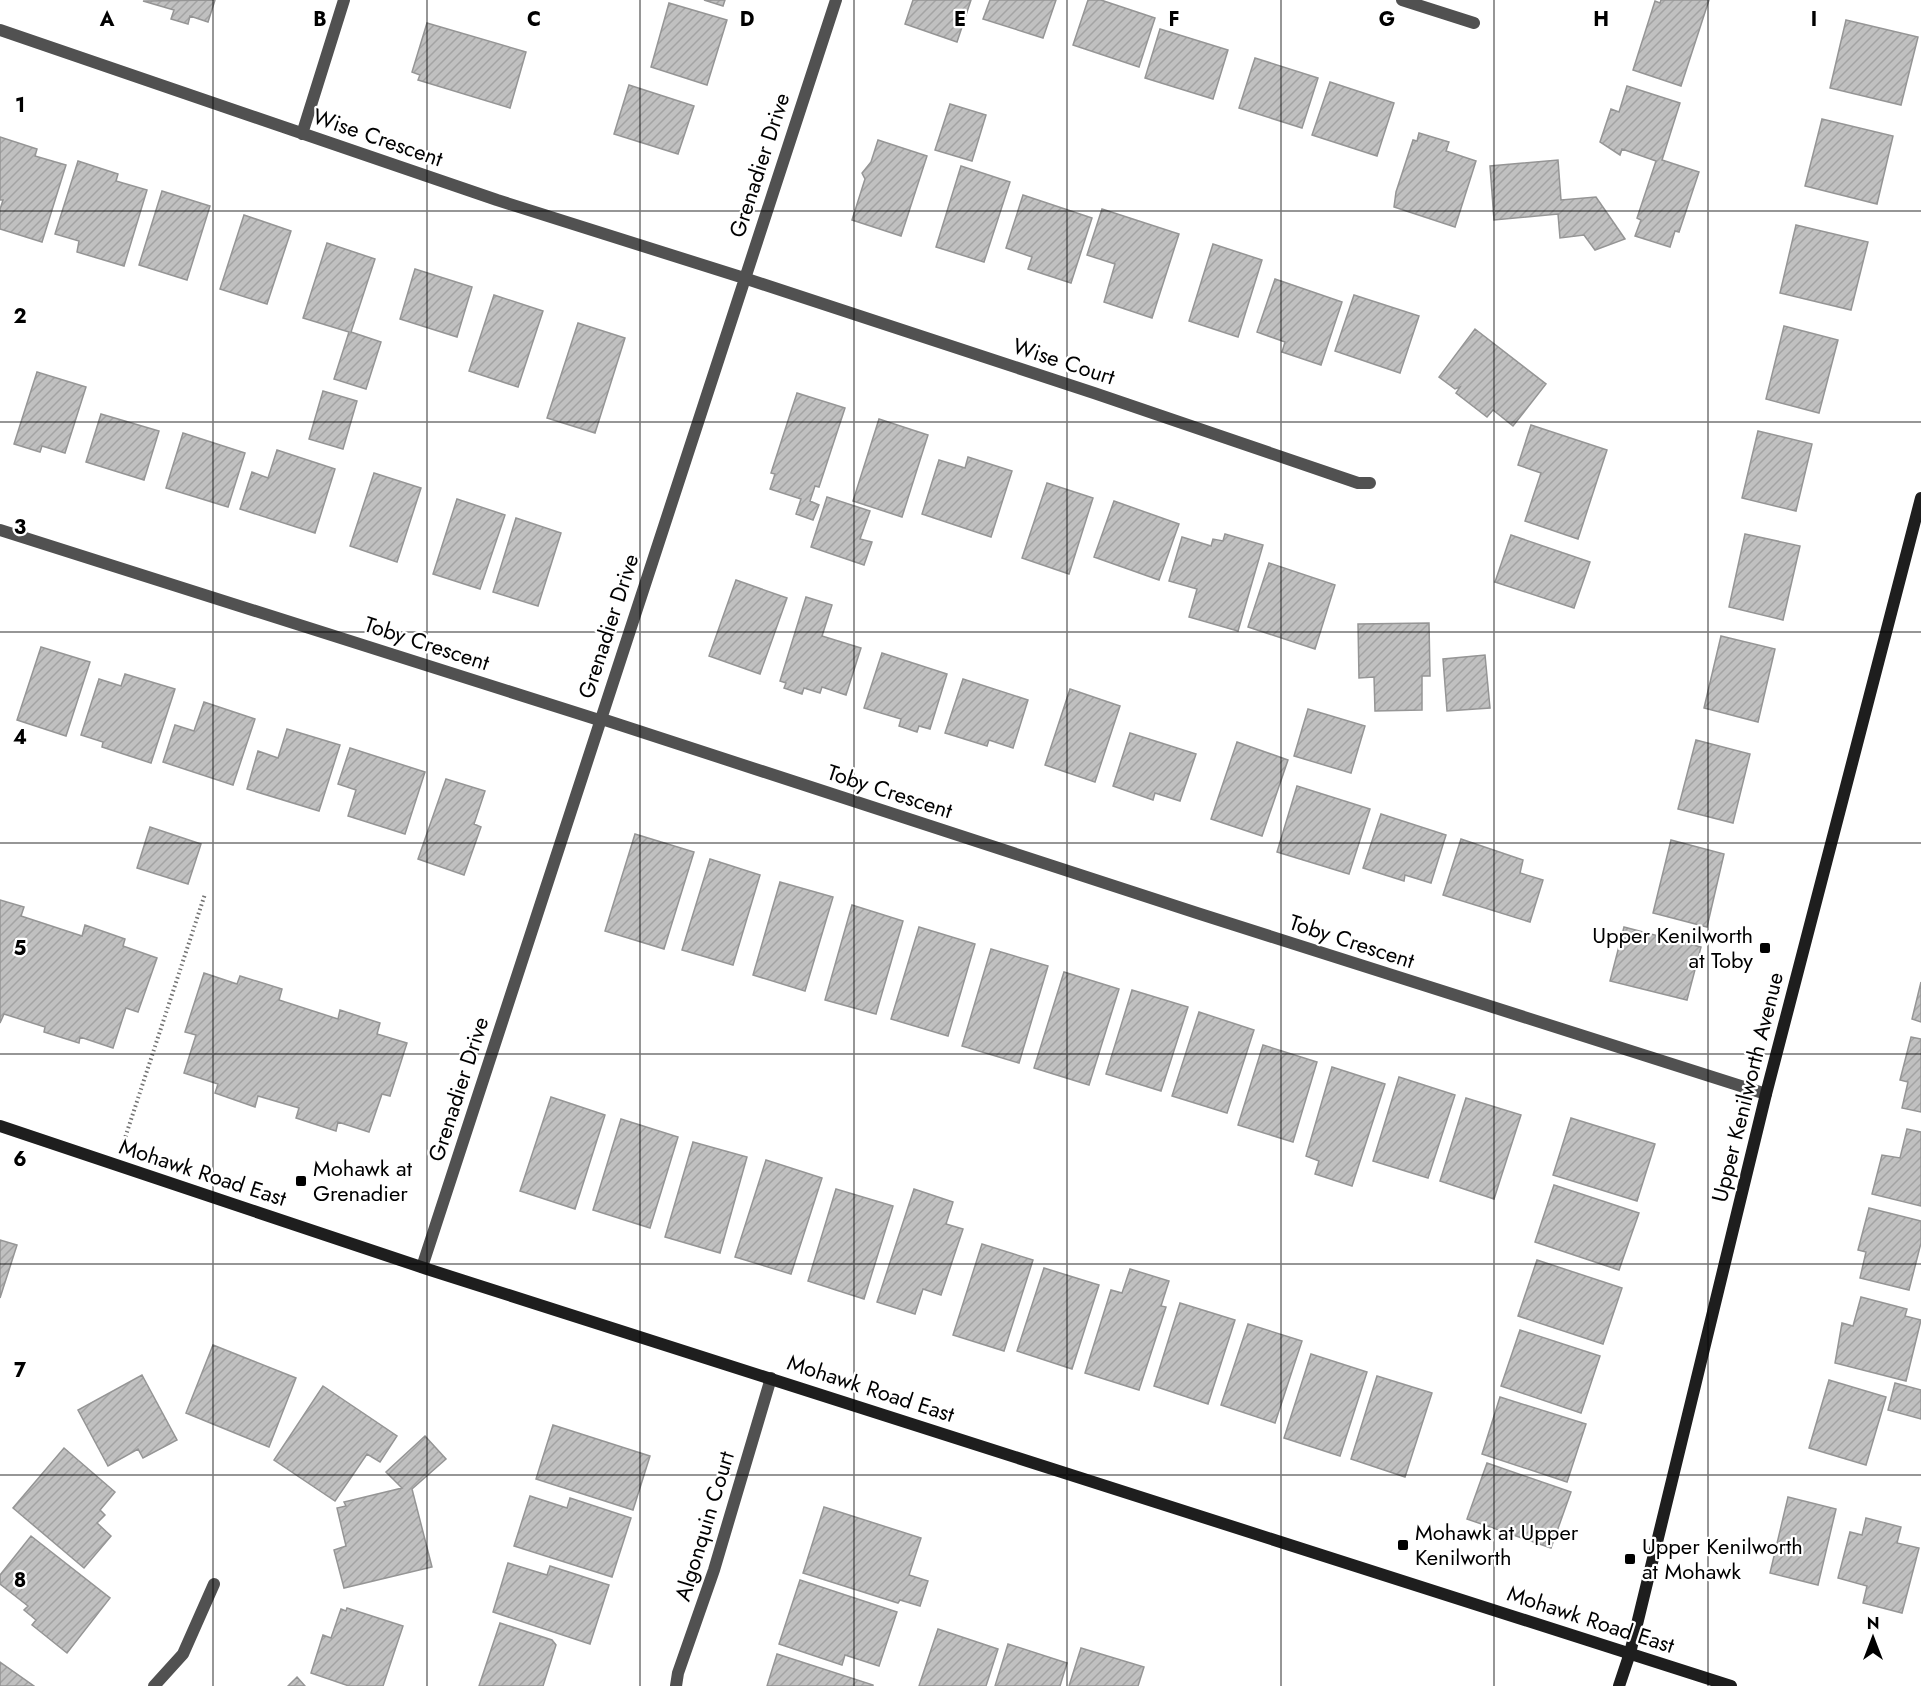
<svg xmlns="http://www.w3.org/2000/svg" width="1921" height="1686" font-family="Jost,sans-serif">
	<style>
		.building { fill: url(#building-hatch); stroke: #959595; stroke-width: 1.5 }
		.lines { fill: none; stroke-linecap: round; stroke-linejoin: round }
		.path { stroke: #737373; stroke-width: 4; stroke-dasharray: 1.5 3; stroke-linecap: butt }
		.street { stroke: #515151; stroke-width: 12 }
		.secondary { stroke: #1e1e1e; stroke-width: 12 }
		.grid { fill: none; stroke: #000; stroke-width: 1.5; stroke-opacity: 0.55 }
		.poi-dot { fill: #000; stroke: #fff; stroke-width: 2 }
		.labels { text-anchor: middle; stroke-width: 4.5; stroke-linejoin: round; paint-order: stroke }
		.street-label { font-size: 22px; fill: #000; stroke: #fff }
		.poi-label { font-size: 22px; fill: #000; stroke: #fff; text-anchor: start }
		.grid-label { font-size: 20px; text-anchor: middle; font-weight: bold; fill: #000; stroke: #fff; stroke-width: 4.5; stroke-linejoin: round; paint-order: stroke }
	</style>
	<defs>
		<pattern id="building-hatch" width="6" height="6" patternUnits="userSpaceOnUse" patternTransform="scale(1.5)"><rect width="6" height="6" fill="#c0c0c0"/><path d="M-1 1l2-2M0 6l6-6M5 7l2-2" fill="none" stroke="#a3a3a3"/></pattern>
	</defs>
	<rect width="100%" height="100%" fill="#fff"/>
	<!-- building -->
	<path class="building" d="M215 0 208 22 190 16 188 24 171 19 174 10 143 1Z
		M704 0H725L723 6Z
		M913 0H971L957 42 905 24Z
		M990 0H1056L1043 38 983 19Z
		M1088 0H1101L1155 18 1139 67 1073 45Z
		M1661 0H1709L1681 86 1633 70 1655 1 1660 3Z
		M669 3 727 20 707 85 651 67Z
		M1846 20 1918 37 1901 105 1830 88Z
		M427 23 526 52 510 108 418 80 420 75 412 72Z
		M1160 29 1228 50 1213 99 1145 78Z
		M1255 58 1318 78 1302 128 1239 108Z
		M1330 82 1394 103 1377 156 1312 135Z
		M629 85 694 106 678 154 614 134Z
		M1627 86 1680 103 1662 160 1699 172 1679 232 1675 231 1670 247 1635 236 1641 220 1637 218 1656 161 1622 149 1620 155 1600 142 1611 109 1619 112Z
		M950 104 986 115 972 161 935 150Z
		M1822 119 1893 136 1877 204 1805 186Z
		M1419 133 1449 142 1446 151 1476 161 1455 227 1394 207 1396 192 1413 140 1417 141Z
		M0 137 37 149 35 156 66 165 42 242 0 229V209L3 200H0Z
		M878 140 927 156 901 236 852 220 865 179 862 173 871 162Z
		M1558 160 1561 200 1596 197 1625 239 1595 250 1584 235 1560 238 1558 214 1494 220 1490 166Z
		M78 161 118 174 116 181 147 190 124 266 77 252 79 241 55 234Z
		M961 166 1010 182 984 262 936 247Z
		M162 191 210 206 187 280 139 265Z
		M1023 195 1092 218 1071 283 1028 269 1032 257 1006 248Z
		M1102 209 1179 234 1152 318 1104 302 1115 264 1087 255Z
		M244 215 291 231 267 304 220 289Z
		M1796 225 1868 242 1851 310 1780 293Z
		M327 243 375 259 351 332 381 342 366 389 334 379 349 332 303 318Z
		M1213 244 1262 260 1238 337 1189 321Z
		M415 269 472 287 457 337 400 319Z
		M1275 279 1342 302 1321 365 1282 352 1285 342 1257 332Z
		M494 295 543 311 518 387 469 371Z
		M1354 295 1419 316 1400 373 1335 351Z
		M578 323 625 338 595 433 547 418Z
		M1784 326 1838 340 1819 413 1766 399Z
		M1475 329 1546 384 1513 426 1493 410 1487 417 1456 393 1460 387 1455 389 1439 377Z
		M37 372 86 387 65 453 42 446 40 452 14 444Z
		M323 391 357 401 343 449 309 439Z
		M797 393 845 408 819 487 815 486 810 501 819 505 813 520 796 514 801 499 770 489 775 474 771 473Z
		M101 414 159 431 144 480 86 462Z
		M879 419 928 435 902 517 853 501Z
		M1531 425 1607 450 1578 539 1525 521 1541 473 1518 465Z
		M1758 431 1812 444 1796 511 1742 498Z
		M183 433 245 453 228 507 166 488Z
		M277 450 335 469 315 533 240 509 252 472 268 478Z
		M968 457 1012 471 991 537 922 514 939 460 965 468Z
		M374 473 421 488 397 562 350 546Z
		M1047 483 1093 498 1069 574 1022 558Z
		M827 497 870 511 860 539 872 542 864 565 811 547Z
		M457 499 505 515 480 589 433 574Z
		M1114 501 1179 524 1159 580 1094 557Z
		M516 518 561 533 538 606 493 592Z
		M1225 534 1263 545 1238 631 1189 617 1197 589 1169 581 1182 537 1211 546 1213 539 1223 541Z
		M1745 534 1800 546 1783 620 1729 607Z
		M1511 535 1590 562 1574 608 1495 582Z
		M1269 563 1335 585 1315 649 1248 627Z
		M736 580 787 598 760 674 709 656Z
		M806 597 832 605 822 636 861 648 846 695 822 687 820 693 804 688 802 694 784 688 786 683 780 681Z
		M1429 623 1430 676H1422V710L1375 711 1374 677 1359 678 1358 624Z
		M1721 636 1775 649 1758 722 1704 708Z
		M41 647 90 662 66 736 17 720Z
		M882 653 947 674 930 729 919 726 917 732 899 726 901 719 864 708Z
		M1485 655 1490 708 1447 711 1443 659Z
		M125 674 175 689 151 763 102 747 103 742 81 735 99 679 121 686Z
		M963 679 1028 700 1013 748 989 740 987 746 945 733Z
		M1070 689 1120 706 1095 782 1045 765Z
		M204 702 255 719 233 785 163 762 175 725 194 731Z
		M1308 709 1365 726 1351 773 1294 756Z
		M287 729 340 745 319 811 247 789 258 751 278 758Z
		M1130 733 1196 754 1180 801 1155 793 1153 800 1113 786Z
		M1696 740 1750 754 1733 823 1678 809Z
		M1237 742 1288 760 1262 836 1211 819Z
		M350 748 425 772 405 834 348 816 356 790 338 784Z
		M446 779 485 791 474 824 481 827 464 875 418 859Z
		M1297 786 1370 809 1349 874 1277 852Z
		M1381 814 1446 835 1431 883 1405 875 1404 881 1363 868Z
		M150 827 201 844 188 884 137 868Z
		M635 834 694 852 664 949 605 931Z
		M1461 839 1523 860 1520 873 1543 880 1530 922 1443 895Z
		M1671 840 1724 854 1707 927 1653 913Z
		M710 859 760 875 733 965 682 950Z
		M780 882 833 897 805 991 753 975Z
		M0 900 24 907 21 916 82 936 85 925 125 939 123 946 157 958 138 1012 126 1008 113 1048 80 1037 79 1043 44 1032 45 1027 4 1014 0 1023Z
		M852 905 903 921 876 1014 825 1000Z
		M919 927 975 944 948 1036 891 1019Z
		M1624 927 1701 947 1687 1000 1610 981Z
		M991 949 1048 966 1019 1063 962 1046Z
		M1064 972 1119 989 1089 1085 1034 1068Z
		M204 973 237 984 240 976 282 989 279 1000 338 1019 340 1010 380 1023 377 1034 407 1043 390 1096 382 1094 369 1132 338 1122 336 1131 296 1118 299 1108 258 1096 255 1107 215 1093 218 1084 184 1073 196 1035 185 1032Z
		M1921 982V1022L1912 1019Z
		M1132 990 1188 1007 1161 1091 1106 1074Z
		M1199 1012 1254 1030 1227 1113 1172 1096Z
		M1911 1037 1921 1039V1112L1902 1108 1908 1082 1900 1080Z
		M1263 1045 1317 1062 1293 1142 1238 1125Z
		M1332 1067 1385 1084 1352 1186 1315 1174 1319 1161 1306 1156Z
		M1399 1077 1455 1095 1428 1178 1373 1161Z
		M551 1097 605 1115 575 1209 520 1191Z
		M1466 1098 1521 1115 1494 1199 1440 1181Z
		M1571 1118 1655 1144 1637 1201 1553 1175Z
		M621 1119 678 1137 650 1228 593 1210Z
		M1907 1129 1921 1132V1206L1872 1194 1882 1155 1900 1158Z
		M693 1142 747 1157 720 1253 665 1237Z
		M766 1160 822 1178 791 1274 735 1257Z
		M1554 1185 1639 1213 1619 1270 1535 1242Z
		M836 1189 893 1206 864 1299 808 1281Z
		M914 1189 953 1202 946 1224 963 1229 941 1295 923 1289 915 1314 877 1302Z
		M1869 1208 1921 1221V1243L1909 1290 1860 1278 1866 1252 1858 1250Z
		M0 1240 17 1245 0 1298Z
		M982 1244 1033 1260 1004 1351 953 1335Z
		M1537 1260 1622 1288 1603 1344 1518 1316Z
		M1044 1268 1099 1285 1072 1369 1017 1351Z
		M1130 1269 1169 1281 1161 1306 1166 1307 1139 1390 1085 1373 1111 1290 1122 1293Z
		M1861 1297 1907 1309 1905 1316 1921 1320 1906 1381 1835 1363 1842 1323 1853 1326Z
		M1180 1303 1235 1320 1208 1404 1154 1386Z
		M1248 1324 1302 1341 1275 1423 1221 1405Z
		M1520 1330 1600 1356 1581 1413 1501 1386Z
		M213 1345 296 1378 269 1447 186 1413Z
		M1311 1354 1367 1372 1340 1456 1284 1438Z
		M142 1375 177 1440 143 1458 138 1449 108 1466 78 1410Z
		M1377 1376 1432 1393 1405 1477 1351 1459Z
		M1829 1380 1886 1397 1866 1465 1809 1448Z
		M1895 1383 1921 1390V1419L1888 1410Z
		M323 1386 397 1436 380 1462 367 1454 335 1501 274 1460Z
		M1500 1397 1586 1424 1567 1482 1482 1454Z
		M553 1425 650 1456 633 1510 536 1479Z
		M425 1436 446 1459 412 1489 432 1567 344 1588 334 1550 346 1546 337 1508 346 1506 344 1502 402 1488 386 1472Z
		M64 1448 115 1492 100 1510 105 1515 97 1523 111 1536 84 1568 13 1508Z
		M1487 1463 1571 1492 1551 1548 1467 1519Z
		M530 1496 567 1508 570 1498 631 1518 612 1577 514 1546Z
		M1788 1497 1836 1509 1818 1585 1770 1573Z
		M824 1507 921 1538 909 1575 928 1581 920 1606 900 1600 898 1603 803 1573Z
		M1866 1518 1901 1527 1897 1543 1919 1548 1902 1613 1863 1603 1867 1586 1838 1578 1850 1532 1862 1535Z
		M31 1536 110 1598 67 1653 32 1625 36 1620 24 1610 28 1606 0 1584V1575Z
		M508 1563 547 1575 550 1566 609 1585 590 1644 493 1612Z
		M800 1580 897 1612 879 1666 845 1655 842 1665 779 1644Z
		M347 1608 403 1626 383 1686H349L311 1673 323 1635 331 1638 341 1609 346 1611Z
		M500 1623 552 1640 556 1645 543 1686H479Z
		M938 1629 998 1649 986 1686H919Z
		M1008 1644 1067 1663 1060 1686H995Z
		M1081 1648 1144 1667 1138 1686H1069Z
		M777 1654 873 1685V1686H767Z
		M0 1662 34 1686H0Z
		M297 1677 305 1686H288Z"/>
	<g class="lines">
		<!-- path -->
		<path class="path" d="M124 1141 205 894"/>
		<!-- street -->
		<path class="street" d="M1402 0 1474 23
			M0 30 497 200 744 278 1094 393 1358 483H1370
			M302 134 344 0
			M0 530 599 720H605L1197 913 1766 1094
			M422 1267 836 0
			M154 1686 183 1654 214 1584
			M676 1686 678 1673 714 1570 771 1378"/>
		<!-- secondary -->
		<path class="secondary" d="M0 1126 427 1269 1731 1686
			M1619 1686 1630 1653 1766 1094 1921 498"/>
	</g>
	<!-- grid -->
	<path class="grid" d="M213 0V1686M427 0V1686M640 0V1686M854 0V1686M1067 0V1686M1281 0V1686M1494 0V1686M1708 0V1686M0 211H1921M0 422H1921M0 632H1921M0 843H1921M0 1054H1921M0 1264H1921M0 1475H1921"/>
	<!-- markers -->
	<g class="poi-dot">
		<rect x="1759" y="942" width="12" height="12" rx="3"/>
		<rect x="295" y="1175" width="12" height="12" rx="3"/>
		<rect x="1397" y="1539" width="12" height="12" rx="3"/>
		<rect x="1624" y="1553" width="12" height="12" rx="3"/>
	</g>
	<g class="labels">
		<!-- street labels -->
		<g class="street-label">
			<text transform="translate(378 137) rotate(19)" y="8">Wise Crescent</text>
			<text transform="translate(759 165) rotate(-72)" y="8">Grenadier Drive</text>
			<text transform="translate(1064 361) rotate(18)" y="8">Wise Court</text>
			<text transform="translate(608 626) rotate(-72)" y="8">Grenadier Drive</text>
			<text transform="translate(427 643) rotate(18)" y="8">Toby Crescent</text>
			<text transform="translate(890 791) rotate(18)" y="8">Toby Crescent</text>
			<text transform="translate(1352 941) rotate(18)" y="8">Toby Crescent</text>
			<text transform="translate(1747 1087) rotate(-76)" y="8">Upper Kenilworth Avenue</text>
			<text transform="translate(458 1089) rotate(-72)" y="8">Grenadier Drive</text>
			<text transform="translate(203 1172) rotate(18)" y="8">Mohawk Road East</text>
			<text transform="translate(871 1388) rotate(18)" y="8">Mohawk Road East</text>
			<text transform="translate(704 1526) rotate(-73)" y="8">Algonquin Court</text>
			<text transform="translate(1591 1619) rotate(18)" y="8">Mohawk Road East</text>
		</g>
		<!-- poi labels -->
		<g class="poi-label">
			<text x="1753" y="943" text-anchor="end">Upper Kenilworth<tspan x="1753" dy="25">at Toby</tspan></text>
			<text x="313" y="1176">Mohawk at<tspan x="313" dy="25">Grenadier</tspan></text>
			<text x="1415" y="1540">Mohawk at Upper<tspan x="1415" dy="25">Kenilworth</tspan></text>
			<text x="1642" y="1554">Upper Kenilworth<tspan x="1642" dy="25">at Mohawk</tspan></text>
		</g>
	</g>
	<g class="grid-label">
		<text x="107" y="26">A</text>
		<text x="320" y="26">B</text>
		<text x="534" y="26">C</text>
		<text x="747" y="26">D</text>
		<text x="960" y="26">E</text>
		<text x="1174" y="26">F</text>
		<text x="1387" y="26">G</text>
		<text x="1601" y="26">H</text>
		<text x="1814" y="26">I</text>
		<text x="20" y="112">1</text>
		<text x="20" y="323">2</text>
		<text x="20" y="534">3</text>
		<text x="20" y="744">4</text>
		<text x="20" y="955">5</text>
		<text x="20" y="1166">6</text>
		<text x="20" y="1377">7</text>
		<text x="20" y="1587">8</text>
	</g>
	<!-- north arrow -->
	<g transform="translate(1873 1638)" stroke="#ffffff" stroke-width="4.5" paint-order="stroke">
	<path d="M0-4.5L10 22L0 15L-10 22Z" fill="#000000"/>
	<text y="-9" font-size="16" font-weight="bold" text-anchor="middle" fill="#000000">N</text>
	</g>
</svg>
